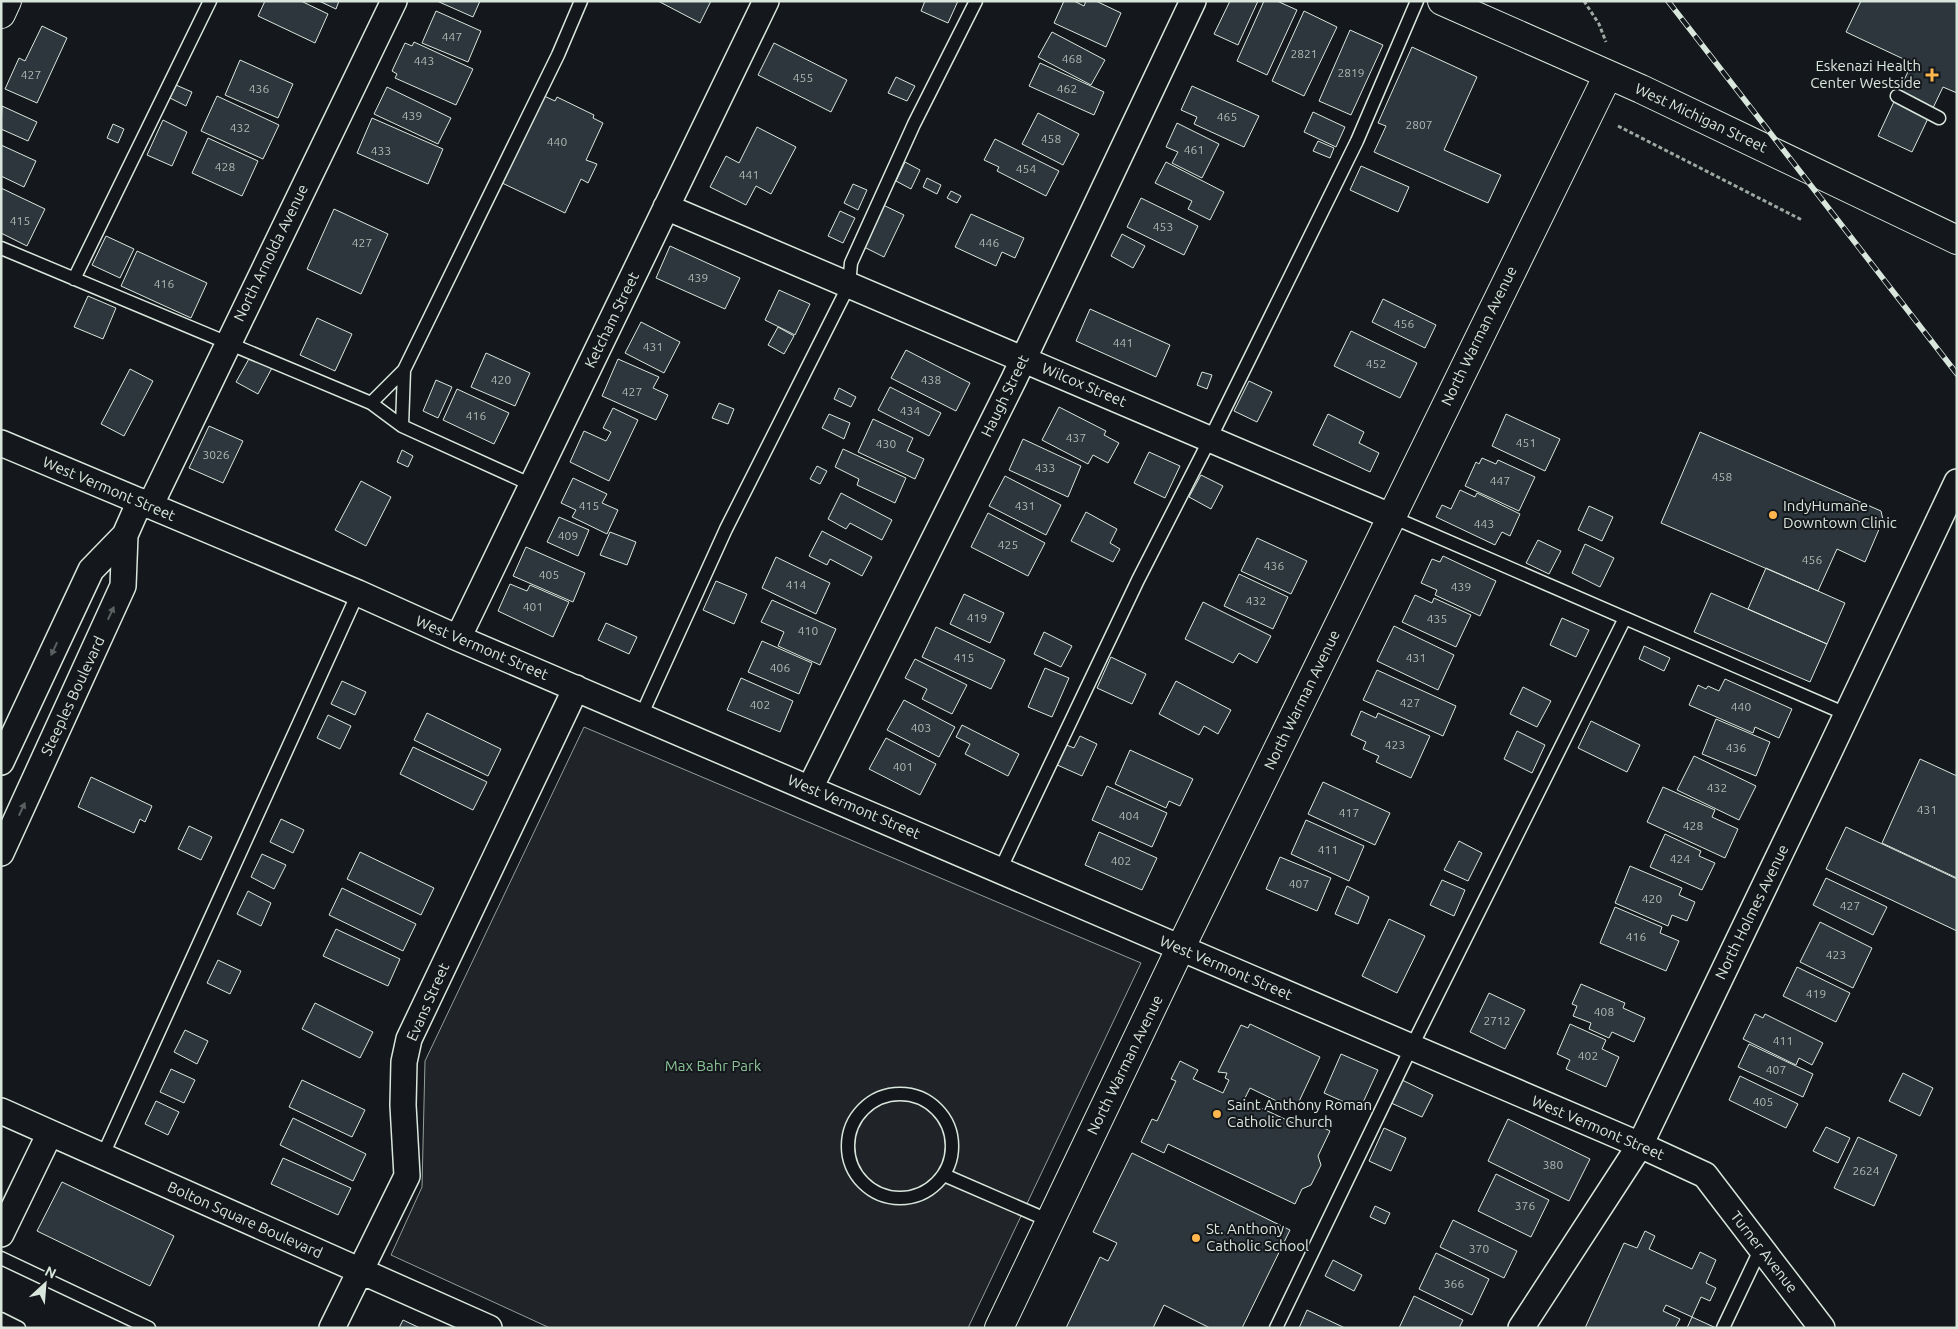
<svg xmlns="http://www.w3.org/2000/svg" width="1958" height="1329" font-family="Ubuntu,sans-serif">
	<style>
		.green { fill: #202428; stroke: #939e99 }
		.building { fill: #2c363c; stroke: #d8e6dc }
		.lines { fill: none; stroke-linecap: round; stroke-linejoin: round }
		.service-casing { stroke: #d8e6dc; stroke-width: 15 }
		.minor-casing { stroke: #d8e6dc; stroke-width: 28 }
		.tertiary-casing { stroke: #d8e6dc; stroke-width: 30 }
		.secondary-casing { stroke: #d8e6dc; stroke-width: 30 }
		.path { stroke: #9da8a2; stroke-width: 3; stroke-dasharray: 4 2.5; stroke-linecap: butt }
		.service { stroke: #14181c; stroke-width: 12 }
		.minor { stroke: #14181c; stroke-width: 25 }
		.tertiary { stroke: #14181c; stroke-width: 28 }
		.secondary { stroke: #14181c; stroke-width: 28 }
		.rail-casing { stroke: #d8e6dc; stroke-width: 5.5 }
		.rail { stroke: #14181c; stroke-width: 4; stroke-dasharray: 11; stroke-linecap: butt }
		.oneway { fill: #59605f }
		.poi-dot { fill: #ffb74d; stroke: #14181c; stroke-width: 2 }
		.labels { text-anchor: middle; stroke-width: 4; stroke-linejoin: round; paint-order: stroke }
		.number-label { font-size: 12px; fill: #adbab4 }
		.poi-label { font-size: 15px; fill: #d8e6dc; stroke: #14181c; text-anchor: start }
		.street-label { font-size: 15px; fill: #d8e6dc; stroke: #14181c }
		.park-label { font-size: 15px; fill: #8ac095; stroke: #14181c }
	</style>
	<rect width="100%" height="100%" fill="#14181c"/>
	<!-- green -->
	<path class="green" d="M584 727 1141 963 968 1328H550L391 1255 422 1187 425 1061Z"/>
	<!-- building -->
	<path class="building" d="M265 1H301L328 14 315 43 258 16Z
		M319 1H339L336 9Z
		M437 1H480L473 17Z
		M658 1H711L700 23Z
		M925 1H958L948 23 921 11Z
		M1064 1H1074L1084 6 1086 1H1096L1121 13 1106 47 1054 23Z
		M1230 1H1258L1238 45 1214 34Z
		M1264 1H1277L1297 10 1267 75 1237 61Z
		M1861 1H1957V93L1943 87 1912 152 1878 136 1912 63 1846 32Z
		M436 11 481 31 468 62 422 43Z
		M1304 11 1337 27 1304 96 1272 81Z
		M42 26 67 38 37 103 5 89 19 58 25 61Z
		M1350 30 1383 45 1351 115 1319 101Z
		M1052 32 1105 60 1091 85 1038 57Z
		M414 42 473 69 456 105 395 78 397 74 392 71 405 43 412 46Z
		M774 43 847 80 831 112 758 75Z
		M1412 47 1477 77 1444 150 1501 175 1488 203 1374 152 1386 126 1378 123Z
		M240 60 293 84 278 118 225 95Z
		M1040 63 1104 92 1094 115 1029 86Z
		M896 77 915 86 907 101 888 93Z
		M176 85 192 92 186 106 170 98Z
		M1192 86 1259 116 1244 147 1194 124 1197 117 1181 110Z
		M387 87 451 118 438 144 374 114Z
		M542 95 555 101 557 97 594 115 593 118 603 123 586 160 597 164 588 183 581 179 565 213 500 182Z
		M217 96 279 125 263 159 201 131Z
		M2 106 37 122 28 141 1 129Z
		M1313 112 1345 127 1336 147 1304 132Z
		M1038 113 1079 134 1063 165 1022 144Z
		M372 118 443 149 428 184 357 153Z
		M163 120 187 132 172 166 147 155Z
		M1177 123 1219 144 1202 178 1172 163 1178 152 1166 147Z
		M113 124 124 129 118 143 107 138Z
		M757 127 796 147 771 194 756 186 746 205 710 187 726 156 739 163Z
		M208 138 258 161 242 196 192 173Z
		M995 139 1059 171 1046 196 997 171 999 167 984 160Z
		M1318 141 1334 148 1330 158 1313 151Z
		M1 145 36 161 24 187 1 176Z
		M905 162 920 170 911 189 896 181Z
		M1166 162 1224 192 1210 220 1188 209 1192 201 1155 183Z
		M1361 166 1409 187 1398 212 1350 190Z
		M927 178 941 185 937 194 923 187Z
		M853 184 867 190 858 210 844 203Z
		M1 188 45 209 27 246 1 233Z
		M951 191 961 196 957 203 947 198Z
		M1141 198 1198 226 1184 255 1127 227Z
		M881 204 904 215 884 257 860 245Z
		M334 209 388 234 361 294 307 269Z
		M840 211 855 218 843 243 828 236Z
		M971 214 1024 238 1015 258 1002 252 996 266 955 247Z
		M1122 234 1145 246 1133 268 1111 256Z
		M106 236 134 249 120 278 92 265Z
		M670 246 740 278 725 309 656 278Z
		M137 251 207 283 191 318 121 286Z
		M779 290 810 304 795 335 765 320Z
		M88 296 116 308 103 339 74 327Z
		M1383 299 1436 325 1425 348 1372 322Z
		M1090 309 1170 345 1156 377 1076 341Z
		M317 318 352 334 335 371 300 355Z
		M641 322 680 342 664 373 625 353Z
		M778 327 794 336 784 354 768 345Z
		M1351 331 1417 363 1400 398 1334 366Z
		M906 350 970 383 956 411 891 378Z
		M486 353 530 373 515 406 471 387Z
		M250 357 272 368 258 394 236 382Z
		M618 359 659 377 653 388 668 395 656 420 602 396Z
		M130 369 153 381 124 436 101 424Z
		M1202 372 1212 375 1207 389 1197 385Z
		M436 380 452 387 438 418 423 411Z
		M1249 381 1272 392 1257 422 1234 411Z
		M890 387 941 413 929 436 878 410Z
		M839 388 856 397 851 407 834 399Z
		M457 389 509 413 494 444 443 420Z
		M719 403 734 409 728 424 712 418Z
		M1059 407 1106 431 1104 435 1119 443 1108 463 1093 455 1088 464 1042 440Z
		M613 408 638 420 609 481 570 462 584 431 606 441 611 432 603 428Z
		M829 414 850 423 844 439 822 428Z
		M1328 414 1364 432 1359 443 1379 453 1370 472 1313 445Z
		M1506 414 1560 439 1545 471 1492 446Z
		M873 419 913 438 907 451 924 459 915 479 858 452Z
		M209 426 243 441 223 483 189 468Z
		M1700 432 1881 511 1883 520 1865 562 1837 549 1818 591 1661 523Z
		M1023 439 1081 466 1068 497 1009 470Z
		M843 449 906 478 895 503 857 485 859 479 835 467Z
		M402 450 413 456 408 467 397 462Z
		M1149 452 1180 466 1165 498 1134 483Z
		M1482 458 1496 464 1498 460 1535 477 1519 511 1465 486 1476 462 1479 464Z
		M817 466 827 471 820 484 810 479Z
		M1201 475 1223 486 1211 509 1189 497Z
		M1005 476 1061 505 1046 535 989 506Z
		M573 478 607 494 602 503 618 510 607 534 572 517 576 510 561 503Z
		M361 481 391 497 366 546 335 530Z
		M1460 490 1475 497 1477 493 1520 514 1510 536 1502 532 1495 545 1436 517 1442 505 1451 509Z
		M841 493 892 520 882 540 850 523 846 529 828 519Z
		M1589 506 1613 517 1602 541 1578 530Z
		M1086 512 1117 529 1110 543 1120 549 1113 562 1071 541Z
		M988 513 1045 543 1028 576 971 547Z
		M559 517 589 530 578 556 547 542Z
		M822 531 872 557 862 576 830 559 827 565 809 556Z
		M610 532 636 542 627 565 600 555Z
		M1257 538 1307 561 1291 594 1241 571Z
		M1538 540 1561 551 1549 574 1526 563Z
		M1585 544 1614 558 1600 587 1572 573Z
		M526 547 585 573 573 602 513 576Z
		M1443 556 1496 581 1480 616 1435 595 1437 590 1421 583 1432 559 1440 562Z
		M776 557 830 583 816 614 762 588Z
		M1766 568 1845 603 1827 644 1748 609Z
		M1239 574 1288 597 1273 629 1224 606Z
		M716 581 747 594 734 624 703 610Z
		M510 584 527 591 530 585 569 602 553 637 498 611Z
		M1711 593 1827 644 1810 682 1694 632Z
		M964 594 1004 613 990 643 950 624Z
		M1415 595 1432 603 1434 598 1471 615 1456 647 1402 622Z
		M772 600 836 629 820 665 778 646 784 632 761 622Z
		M1203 602 1271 636 1257 663 1239 653 1233 663 1185 639Z
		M1562 618 1589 630 1576 657 1550 645Z
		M606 623 637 637 629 654 598 640Z
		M1394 626 1454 655 1438 690 1377 661Z
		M936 627 1005 660 991 689 922 657Z
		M1044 632 1072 646 1061 667 1034 654Z
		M762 641 812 663 799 694 748 672Z
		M1644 646 1670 658 1664 671 1639 659Z
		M1111 657 1146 674 1132 704 1097 688Z
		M915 659 967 685 952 714 922 699 927 689 905 678Z
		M1045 668 1069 678 1052 717 1028 707Z
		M1377 670 1456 706 1443 736 1363 700Z
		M741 678 793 701 780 732 727 710Z
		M1725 679 1792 709 1779 738 1755 727 1753 733 1689 705 1698 685 1706 689 1708 686 1719 691Z
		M342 681 366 692 355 715 331 704Z
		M1176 681 1231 710 1218 734 1204 726 1199 735 1159 714Z
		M1523 687 1551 701 1537 727 1510 714Z
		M904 700 955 727 939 757 887 730Z
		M1361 711 1376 718 1378 713 1430 736 1411 778 1376 762 1379 756 1363 749 1366 742 1351 735Z
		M427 713 501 749 488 776 414 740Z
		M328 715 351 726 340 749 317 738Z
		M1716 719 1770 742 1756 776 1702 754Z
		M1591 721 1640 745 1627 772 1578 748Z
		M962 725 1019 754 1008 776 965 754 970 744 956 737Z
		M1517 731 1545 745 1532 773 1504 759Z
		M1080 736 1097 744 1082 776 1055 764 1064 744 1074 748Z
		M886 738 936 764 920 795 869 769Z
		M413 747 487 782 473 810 400 774Z
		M1130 750 1193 779 1180 806 1169 801 1166 808 1115 784Z
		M1694 756 1756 786 1739 820 1677 790Z
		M1920 759 1957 776V878L1882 843Z
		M91 777 152 806 145 822 140 819 134 833 78 807Z
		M1323 782 1390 813 1375 845 1308 814Z
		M1107 786 1167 813 1152 847 1092 820Z
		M1663 787 1715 810 1712 817 1738 829 1725 858 1647 822Z
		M281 819 304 830 293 853 270 842Z
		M1306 820 1364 846 1349 881 1291 854Z
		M189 826 212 837 201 860 178 849Z
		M1846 827 1957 879V931L1826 869Z
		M1099 832 1157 858 1142 890 1085 865Z
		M1665 834 1701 851 1699 856 1715 863 1702 890 1650 867Z
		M1459 841 1482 853 1468 881 1444 870Z
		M360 852 434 888 421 915 347 879Z
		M262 854 286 865 274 889 251 877Z
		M1280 857 1331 878 1317 911 1266 889Z
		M1630 866 1682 888 1679 895 1695 902 1687 921 1672 915 1668 926 1615 903Z
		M1826 878 1887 907 1873 935 1813 905Z
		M1442 880 1465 890 1454 916 1430 905Z
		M1347 886 1369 897 1358 924 1335 914Z
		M342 888 416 924 403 951 329 915Z
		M248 891 271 903 261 926 237 914Z
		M1615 907 1662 927 1660 933 1679 941 1666 971 1600 943Z
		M1389 919 1425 936 1397 993 1362 976Z
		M1820 922 1872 948 1853 988 1800 962Z
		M336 929 400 959 388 986 323 956Z
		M218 960 241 971 230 994 207 983Z
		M1797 967 1850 993 1836 1022 1783 996Z
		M1581 984 1625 1003 1623 1008 1645 1018 1634 1042 1612 1032 1609 1038 1589 1029 1591 1023 1573 1016 1577 1006 1572 1004Z
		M1489 993 1525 1010 1505 1049 1470 1032Z
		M315 1003 373 1032 360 1058 302 1029Z
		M1755 1014 1763 1018 1765 1014 1823 1043 1812 1065 1799 1058 1796 1065 1743 1039Z
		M1250 1024 1320 1057 1295 1110 1250 1088 1244 1100 1304 1128 1308 1120 1330 1131 1318 1156 1321 1165 1311 1185 1302 1189 1295 1204 1168 1144 1164 1153 1141 1142 1152 1119 1157 1121 1176 1081 1171 1079 1180 1061 1198 1070 1193 1079 1223 1093 1229 1080 1225 1078 1227 1073 1218 1072 1241 1025 1248 1028Z
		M1570 1024 1606 1040 1602 1049 1619 1057 1606 1087 1566 1069 1570 1060 1557 1054Z
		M185 1030 208 1041 197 1064 174 1052Z
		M1749 1044 1813 1074 1803 1097 1738 1067Z
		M1341 1054 1378 1070 1360 1109 1324 1093Z
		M171 1069 195 1080 184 1103 160 1092Z
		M1903 1073 1933 1088 1920 1116 1889 1101Z
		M1740 1076 1798 1104 1786 1128 1729 1100Z
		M1400 1079 1433 1095 1422 1117 1389 1102Z
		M302 1080 365 1110 352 1137 289 1107Z
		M156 1101 179 1112 168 1135 145 1124Z
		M293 1118 366 1154 353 1181 280 1145Z
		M1508 1119 1590 1159 1569 1201 1488 1161Z
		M1826 1127 1850 1138 1838 1163 1813 1151Z
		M1384 1128 1406 1138 1391 1171 1369 1161Z
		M1858 1137 1897 1155 1874 1206 1834 1188Z
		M1132 1153 1290 1230 1242 1328H1210L1164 1305 1153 1328H1066L1100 1257 1108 1261 1117 1243 1093 1232Z
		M283 1158 351 1188 338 1215 271 1184Z
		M1496 1174 1549 1200 1531 1237 1478 1211Z
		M62 1182 174 1236 150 1286 37 1231Z
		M1375 1206 1390 1213 1385 1224 1370 1217Z
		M1453 1220 1517 1251 1504 1278 1440 1247Z
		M1645 1231 1655 1236 1649 1249 1692 1269 1700 1252 1716 1260 1706 1283 1716 1288 1710 1301 1701 1297 1692 1317 1666 1305 1663 1311 1680 1319 1675 1328H1585L1624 1243 1637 1248Z
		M1436 1253 1489 1279 1472 1315 1419 1289Z
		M1333 1260 1362 1275 1354 1291 1325 1276Z
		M1414 1296 1463 1320 1459 1328H1399Z
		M1307 1310 1345 1328H1299Z
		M1692 1317 1716 1328H1687Z
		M403 1320 420 1328H399Z"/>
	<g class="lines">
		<defs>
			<path id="service" d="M1897 96 1939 118
				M1 248 371 403 402 426 532 485
				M74 279 210 1
				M404 370 558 55 581 1
				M371 403 404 370 402 426
				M1392 517 1846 714
				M641 716 726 529 849 285 851 263 914 124 976 1
				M1000 870 1138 580 1210 439 1357 141 1417 1
				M848 1146a52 52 0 1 1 104 0a52 52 0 1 1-104 0Z
				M102 1157 358 593
				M944 1175 1050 1221
				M1 1258 149 1328
				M1 1319 19 1328
				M1276 1328 1411 1048 1625 618
				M1723 1328 1761 1248"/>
			<path id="minor" d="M666 207 1392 517
				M1 443 358 593 458 638 1640 1145 1705 1175 1822 1328
				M150 506 394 1
				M458 638 766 1
				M1 762 91 570 125 535 140 501
				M810 788 1014 379 1193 1
				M1 853 123 586 125 535
				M1 1111 489 1328
				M1 1234 50 1133
				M332 1328 407 1176 403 1105 404 1062 409 1039 576 688
				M1521 1328 1640 1145 1829 752 1957 482"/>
			<path id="tertiary" d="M999 1328 1180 949 1608 75"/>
			<path id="secondary" d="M1442 1 1641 89 1957 240
				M1 14 7 1"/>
		</defs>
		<!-- service casing -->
		<use href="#service" class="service-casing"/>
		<!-- minor casing -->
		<use href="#minor" class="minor-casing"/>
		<!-- tertiary casing -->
		<use href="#tertiary" class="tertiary-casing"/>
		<!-- secondary casing -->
		<use href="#secondary" class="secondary-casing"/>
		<!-- path -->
		<path class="path" d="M1584 1 1599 24 1606 42
			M1618 126 1802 220"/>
		<!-- service -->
		<use href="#service" class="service"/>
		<!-- minor -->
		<use href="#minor" class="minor"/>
		<!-- tertiary -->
		<use href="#tertiary" class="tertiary"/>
		<!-- secondary -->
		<use href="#secondary" class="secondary"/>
		<defs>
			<path id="rail" d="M1668 1 1957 374"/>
		</defs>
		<!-- rail casing -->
		<use href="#rail" class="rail-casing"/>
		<!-- rail -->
		<use href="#rail" class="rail"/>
	</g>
	<!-- one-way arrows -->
	<defs><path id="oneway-solid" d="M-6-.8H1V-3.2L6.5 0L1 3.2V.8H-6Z" transform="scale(1.25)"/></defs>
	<g class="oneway">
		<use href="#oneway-solid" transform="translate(111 613) rotate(-65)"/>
		<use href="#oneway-solid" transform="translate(54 649) rotate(115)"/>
		<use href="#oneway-solid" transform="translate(22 809) rotate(-65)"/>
	</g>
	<!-- markers -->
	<g class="poi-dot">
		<path d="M1929.5 67.5h5v5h5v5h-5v5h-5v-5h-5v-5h5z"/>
		<circle cx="1773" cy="515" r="5"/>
		<circle cx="1217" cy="1114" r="5"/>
		<circle cx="1196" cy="1238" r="5"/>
	</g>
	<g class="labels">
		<!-- number labels -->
		<g class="number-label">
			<text x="452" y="41">447</text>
			<text x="1304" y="58">2821</text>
			<text x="1072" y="63">468</text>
			<text x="424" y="65">443</text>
			<text x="1351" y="77">2819</text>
			<text x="31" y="79">427</text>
			<text x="803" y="82">455</text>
			<text x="259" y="93">436</text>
			<text x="1067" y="93">462</text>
			<text x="412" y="120">439</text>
			<text x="1227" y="121">465</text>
			<text x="1419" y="129">2807</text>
			<text x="240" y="132">432</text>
			<text x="1051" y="143">458</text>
			<text x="557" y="146">440</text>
			<text x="1194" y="154">461</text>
			<text x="381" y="155">433</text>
			<text x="225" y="171">428</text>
			<text x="1026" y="173">454</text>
			<text x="749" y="179">441</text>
			<text x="20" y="225">415</text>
			<text x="1163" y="231">453</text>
			<text x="362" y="247">427</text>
			<text x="989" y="247">446</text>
			<text x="698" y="282">439</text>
			<text x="164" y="288">416</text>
			<text x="1404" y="328">456</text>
			<text x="1123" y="347">441</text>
			<text x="653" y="351">431</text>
			<text x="1376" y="368">452</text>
			<text x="501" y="384">420</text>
			<text x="931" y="384">438</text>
			<text x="632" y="396">427</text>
			<text x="910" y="415">434</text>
			<text x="476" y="420">416</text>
			<text x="1076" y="442">437</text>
			<text x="1526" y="447">451</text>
			<text x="886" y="448">430</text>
			<text x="216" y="459">3026</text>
			<text x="1045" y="472">433</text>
			<text x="1722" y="481">458</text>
			<text x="1500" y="485">447</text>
			<text x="589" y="510">415</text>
			<text x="1025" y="510">431</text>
			<text x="1484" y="528">443</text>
			<text x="568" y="540">409</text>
			<text x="1008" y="549">425</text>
			<text x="1812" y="564">456</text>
			<text x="1274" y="570">436</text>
			<text x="549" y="579">405</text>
			<text x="796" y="589">414</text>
			<text x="1461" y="591">439</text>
			<text x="1256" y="605">432</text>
			<text x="533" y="611">401</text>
			<text x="977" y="622">419</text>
			<text x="1437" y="623">435</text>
			<text x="808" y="635">410</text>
			<text x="964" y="662">415</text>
			<text x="1416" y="662">431</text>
			<text x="780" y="672">406</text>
			<text x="1410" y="707">427</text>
			<text x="760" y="709">402</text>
			<text x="1741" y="711">440</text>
			<text x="921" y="732">403</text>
			<text x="1395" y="749">423</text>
			<text x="1736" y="752">436</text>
			<text x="903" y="771">401</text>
			<text x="1717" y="792">432</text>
			<text x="1927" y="814">431</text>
			<text x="1349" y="817">417</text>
			<text x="1129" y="820">404</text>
			<text x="1693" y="830">428</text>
			<text x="1328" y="854">411</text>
			<text x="1680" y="863">424</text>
			<text x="1121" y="865">402</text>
			<text x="1299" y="888">407</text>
			<text x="1652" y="903">420</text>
			<text x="1850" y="910">427</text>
			<text x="1636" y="941">416</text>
			<text x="1836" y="959">423</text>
			<text x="1816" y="998">419</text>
			<text x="1604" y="1016">408</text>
			<text x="1497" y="1025">2712</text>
			<text x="1783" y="1045">411</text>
			<text x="1588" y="1060">402</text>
			<text x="1776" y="1074">407</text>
			<text x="1763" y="1106">405</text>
			<text x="1553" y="1169">380</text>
			<text x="1866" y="1175">2624</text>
			<text x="1525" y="1210">376</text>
			<text x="1479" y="1253">370</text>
			<text x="1454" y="1288">366</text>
		</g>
		<!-- poi labels -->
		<g class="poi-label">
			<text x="1921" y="71" text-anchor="end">Eskenazi Health<tspan x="1921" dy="17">Center Westside</tspan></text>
			<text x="1783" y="511">IndyHumane<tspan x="1783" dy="17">Downtown Clinic</tspan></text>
			<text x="1227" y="1110">Saint Anthony Roman<tspan x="1227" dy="17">Catholic Church</tspan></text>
			<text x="1206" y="1234">St. Anthony<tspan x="1206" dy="17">Catholic School</tspan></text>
		</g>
		<!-- street labels -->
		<g class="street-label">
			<text transform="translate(1701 118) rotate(25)" y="5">West Michigan Street</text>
			<text transform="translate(271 253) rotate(-64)" y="5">North Arnolda Avenue</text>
			<text transform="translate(612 320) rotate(-64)" y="5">Ketcham Street</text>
			<text transform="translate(1479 336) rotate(-64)" y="5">North Warman Avenue</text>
			<text transform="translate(1084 385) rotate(23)" y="5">Wilcox Street</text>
			<text transform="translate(1005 396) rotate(-64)" y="5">Haugh Street</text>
			<text transform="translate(109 489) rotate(23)" y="5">West Vermont Street</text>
			<text transform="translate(482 648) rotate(23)" y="5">West Vermont Street</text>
			<text transform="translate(73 696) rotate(-65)" y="5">Steeples Boulevard</text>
			<text transform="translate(1302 700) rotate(-64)" y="5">North Warman Avenue</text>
			<text transform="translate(854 807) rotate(23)" y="5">West Vermont Street</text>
			<text transform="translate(1752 912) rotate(-64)" y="5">North Holmes Avenue</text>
			<text transform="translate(1226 968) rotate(23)" y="5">West Vermont Street</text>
			<text transform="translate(428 1002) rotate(-66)" y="5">Evans Street</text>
			<text transform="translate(1125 1065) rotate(-64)" y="5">North Warman Avenue</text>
			<text transform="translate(1598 1128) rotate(23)" y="5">West Vermont Street</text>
			<text transform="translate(245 1220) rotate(24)" y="5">Bolton Square Boulevard</text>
			<text transform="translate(1764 1252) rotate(52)" y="5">Turner Avenue</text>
		</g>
		<!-- park labels -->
		<g class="park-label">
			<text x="713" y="1071">Max Bahr Park</text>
		</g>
	</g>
	<!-- border -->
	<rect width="1958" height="1329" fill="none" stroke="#d8e6dc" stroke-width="5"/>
	<!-- north arrow -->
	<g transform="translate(45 1284) rotate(26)" stroke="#14181c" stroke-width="4" paint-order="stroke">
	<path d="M0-4L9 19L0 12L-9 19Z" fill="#d8e6dc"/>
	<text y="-8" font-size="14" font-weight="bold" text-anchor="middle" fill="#d8e6dc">N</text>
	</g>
</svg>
